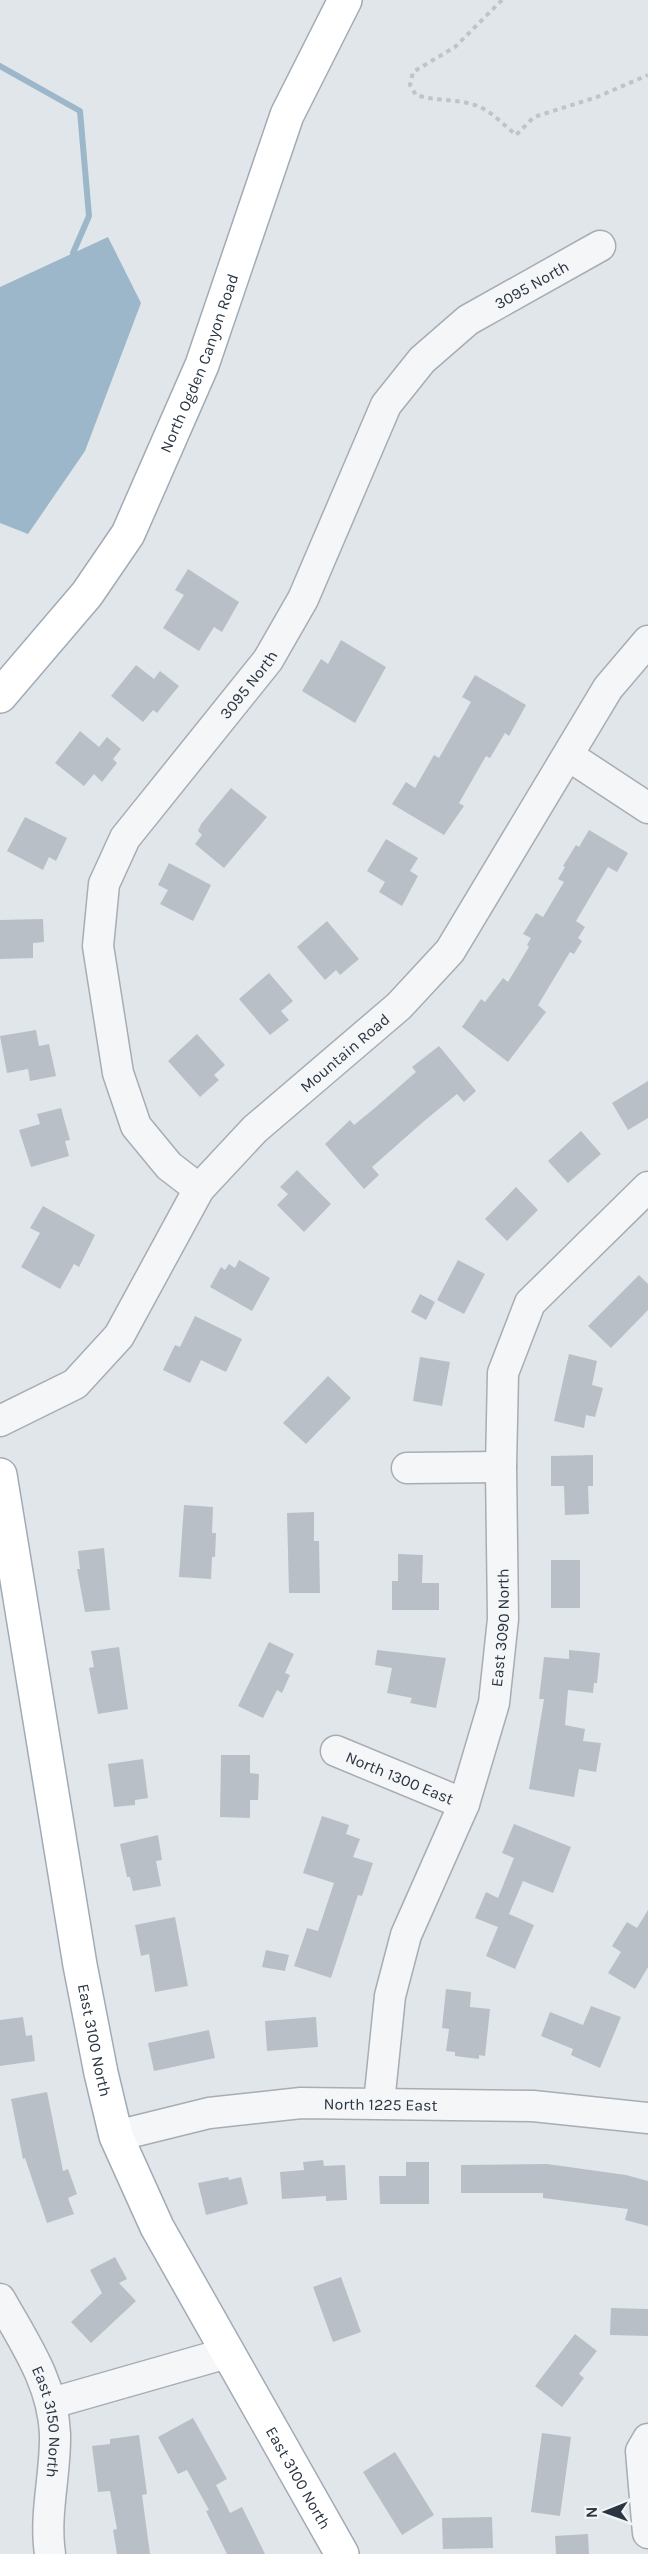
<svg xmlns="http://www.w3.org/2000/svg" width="648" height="2554" font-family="Karla,sans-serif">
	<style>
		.water { fill: #9db7ca }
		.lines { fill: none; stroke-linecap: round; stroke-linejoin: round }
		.stream { stroke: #9db7ca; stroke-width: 6 }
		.building { fill: #b9bfc7 }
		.minor-casing { stroke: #a6adb4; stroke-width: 33 }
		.major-casing { stroke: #a1abb6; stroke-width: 36 }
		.path { stroke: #bfc4c9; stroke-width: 4; stroke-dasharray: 4.5 4.5; stroke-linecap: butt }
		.minor { stroke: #f4f6f8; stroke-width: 30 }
		.major { stroke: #fff; stroke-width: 33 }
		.labels { text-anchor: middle; stroke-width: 4.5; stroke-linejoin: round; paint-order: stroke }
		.street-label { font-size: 16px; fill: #2a3542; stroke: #f1f4f7 }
	</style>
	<rect width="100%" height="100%" fill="#e1e6ea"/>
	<!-- water -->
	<path class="water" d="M108 237 141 303 85 451 28 534 0 523V287Z"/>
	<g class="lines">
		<!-- stream -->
		<path class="stream" d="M0 66 80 111 89 216 73 253"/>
	</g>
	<!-- building -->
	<path class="building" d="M188 569 239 602 222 632 214 627 199 651 163 628 184 595 175 590Z
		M341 640 386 667 355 723 302 691 321 659 328 664Z
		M136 665 154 679 160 671 179 686 157 713 153 710 143 722 111 696Z
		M475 675 526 705 509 736 505 733 490 758 486 756 459 803 464 806 444 835 392 804 406 782 415 788 434 755 439 758 471 702 462 697Z
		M80 731 99 747 107 737 121 749 113 759 117 763 102 782 94 774 84 786 55 763Z
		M231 788 267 817 224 868 195 844 202 835 198 831 201 824Z
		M25 817 67 838 56 861 49 857 43 870 7 851Z
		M589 830 628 853 617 872 608 867 576 921 585 927 578 938 582 941 574 954 570 952 538 1005 546 1012 508 1062 462 1027 481 999 485 1002 503 978 508 982 529 947 527 945 531 938 523 934 536 913 543 917 564 882 558 879 565 867 563 866 576 845 579 847Z
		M386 839 418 858 410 871 418 876 402 906 379 892 385 882 367 871Z
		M169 863 211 885 193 921 160 904 168 890 158 885Z
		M43 919 44 942 33 943V958L0 959V920Z
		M327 921 359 959 340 975 336 970 325 980 297 947Z
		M269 973 293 1001 281 1011 289 1020 270 1035 239 999Z
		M36 1030 39 1046 49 1044 56 1076 30 1081 28 1069 7 1073 0 1036Z
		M197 1034 225 1065 214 1075 219 1080 200 1097 168 1061Z
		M439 1046 476 1091 464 1102 457 1094 423 1122 372 1167 379 1175 364 1189 325 1144 350 1120 354 1125 376 1107 416 1072 412 1067Z
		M648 1081V1118L628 1130 612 1103Z
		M61 1108 70 1140 65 1141 69 1156 31 1167 19 1130 40 1124 37 1114Z
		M581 1131 601 1154 568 1183 548 1161Z
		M297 1170 331 1204 304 1232 277 1205 288 1194 280 1187Z
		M516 1187 538 1210 507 1241 485 1219Z
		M43 1206 95 1235 79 1267 74 1264 60 1289 21 1267 40 1233 30 1228Z
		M239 1260 270 1278 252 1311 210 1287 221 1267 225 1270 229 1264 235 1268Z
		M458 1260 485 1274 464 1314 437 1300Z
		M639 1275 648 1284V1310L611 1348 588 1326Z
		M420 1294 435 1302 426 1320 411 1312Z
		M195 1316 242 1339 226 1372 201 1360 190 1383 163 1370 175 1345 180 1347Z
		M569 1354 597 1361 592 1385 603 1388 595 1417 586 1415 584 1428 554 1421Z
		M420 1357 450 1362 442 1406 413 1401Z
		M328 1376 351 1398 306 1444 283 1423Z
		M593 1455V1486H588L589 1514 565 1515 564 1486H551V1456Z
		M184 1505 213 1507 212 1533H216L215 1557H212L211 1579 179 1577Z
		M314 1512V1541H319L320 1593H289L287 1513Z
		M104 1548 110 1610 85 1612 77 1569H80L78 1551Z
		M398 1554 423 1555 422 1583H439V1610H392V1581H398Z
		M551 1560H580V1608H551Z
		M269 1642 294 1654 285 1673 290 1675 282 1693 277 1690 263 1718 238 1706Z
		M119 1647 128 1709 98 1714 89 1668 94 1667 91 1651Z
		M377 1650 446 1658 436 1708 410 1703 412 1698 387 1693 392 1668 375 1665Z
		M569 1650 600 1653 597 1683H594L593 1693 568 1690 565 1725 585 1729 583 1741 601 1743 596 1772 579 1769 574 1797 529 1789 544 1699H539L544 1657 569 1659Z
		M221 1755H250V1773L259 1774 258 1800H250V1818L220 1817Z
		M143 1759 148 1798 135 1800V1805L114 1807 108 1764Z
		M322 1816 349 1825 346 1834 360 1839 353 1857 373 1863 362 1896 358 1895 331 1978 294 1966 307 1928 318 1931 334 1883 303 1873Z
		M514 1824 571 1847 553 1893 523 1881 509 1914 534 1925 515 1969 486 1956 498 1927 475 1918 486 1892 498 1898 514 1858 502 1853Z
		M158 1835 162 1860 156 1861 161 1886 133 1891 130 1877H127L120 1844Z
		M648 1910V1967L635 1989 608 1973 621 1952 612 1946 627 1922 637 1928Z
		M175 1917 188 1986 155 1992 149 1954 141 1956 135 1925Z
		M266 1950 289 1955 285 1971 262 1967Z
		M446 1989 471 1992 470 2007 490 2009 485 2056 479 2055V2059L455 2056V2052L446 2051 449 2029 442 2028Z
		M591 2006 621 2017 600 2068 571 2055 573 2049 541 2036 550 2012 583 2025Z
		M23 2017 26 2036 32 2035 35 2061 0 2066V2020Z
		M316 2017 318 2047 267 2051 265 2021Z
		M209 2030 215 2058 154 2071 148 2043Z
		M47 2092 63 2171 68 2169 77 2194 68 2198 74 2214 47 2223 25 2158 23 2159 11 2099Z
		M323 2160 324 2166 345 2165 347 2200 326 2201V2196L282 2199 280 2172 304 2170 303 2162Z
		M406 2162H429V2204H380L379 2176H406Z
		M547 2164 626 2175 648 2181V2226L625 2220 628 2209 543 2198V2193H461V2165Z
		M228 2177 229 2180 241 2177 248 2204 206 2215 198 2183Z
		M115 2257 127 2279 119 2283 136 2301 91 2343 71 2322 102 2293 90 2270Z
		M341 2277 361 2332 333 2342 313 2287Z
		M611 2308 648 2309V2336L610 2335Z
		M575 2334 597 2351 579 2374 584 2378 562 2407 535 2386Z
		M193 2418 227 2479 216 2485 230 2513 242 2507 265 2554H227L206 2511 209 2510 187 2470 178 2474 158 2437Z
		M542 2433 571 2437 560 2516 531 2512Z
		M139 2435 147 2494 142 2495 150 2554H117L113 2530 117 2529 110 2491 98 2492 92 2446 110 2444V2439Z
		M395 2452 434 2515 402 2535 363 2472Z
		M492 2517 493 2548 443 2549 442 2518Z
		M588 2534 589 2554H556L555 2536Z"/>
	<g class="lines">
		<defs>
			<g id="minor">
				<path d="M569 756 648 808"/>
				<path id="s1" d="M199 1189 169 1166 136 1126 118 1073 98 946 104 884 125 838 268 660 303 599 386 405 422 360 468 320 600 246"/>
				<path id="s2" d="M0 1421 75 1384 119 1336 199 1189 255 1129 399 1006 450 951 608 688 648 641"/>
				<path d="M407 1468 501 1467"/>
				<path id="s3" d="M336 1751 464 1804"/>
				<path id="s4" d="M379 2103 390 1996 406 1935 464 1804 494 1703 503 1619 501 1467 503 1373 530 1303 648 1187"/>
				<path id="s5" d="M116 2136 209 2113 301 2103 533 2106 648 2118"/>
				<path id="s6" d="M0 2299C24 2342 53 2383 55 2434 56 2474 44 2513 50 2554"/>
				<path d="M52 2403 227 2353"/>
				<path d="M648 2439 641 2451 648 2533"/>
			</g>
			<g id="major">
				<path id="s7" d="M0 696 87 594 128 534 202 365 287 115 345 0"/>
				<path id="s8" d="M0 1475 80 1965 101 2073 116 2136 157 2227 342 2554"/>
			</g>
		</defs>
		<!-- minor casing -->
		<use href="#minor" class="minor-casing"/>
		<!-- major casing -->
		<use href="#major" class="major-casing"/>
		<!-- path -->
		<path class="path" d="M502 0 455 47 413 72 410 85 416 95C437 102 463 98 482 108 494 114 505 126 516 135L534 117 597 97 648 75"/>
		<!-- minor -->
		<use href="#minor" class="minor"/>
		<!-- major -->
		<use href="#major" class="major"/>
	</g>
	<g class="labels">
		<!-- street labels -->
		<g class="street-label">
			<text dy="6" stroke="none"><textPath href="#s1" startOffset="1088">3095 North</textPath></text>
			<text dy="6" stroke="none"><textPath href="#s7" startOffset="392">North Ogden Canyon Road</textPath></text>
			<text dy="6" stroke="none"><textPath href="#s1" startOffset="584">3095 North</textPath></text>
			<text dy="6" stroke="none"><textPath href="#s2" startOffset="516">Mountain Road</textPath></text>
			<text dy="6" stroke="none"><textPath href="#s4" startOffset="495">East 3090 North</textPath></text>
			<text dy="6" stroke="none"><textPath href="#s3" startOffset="69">North 1300 East</textPath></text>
			<text dy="6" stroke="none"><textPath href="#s8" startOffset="573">East 3100 North</textPath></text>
			<text dy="6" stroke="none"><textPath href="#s5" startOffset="268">North 1225 East</textPath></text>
			<text dy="6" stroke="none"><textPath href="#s6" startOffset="134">East 3150 North</textPath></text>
			<text dy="6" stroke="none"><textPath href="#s8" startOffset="1059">East 3100 North</textPath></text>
		</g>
	</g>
	<!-- north arrow -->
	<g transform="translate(606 2512) rotate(269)" stroke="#f1f4f7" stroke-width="4.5" paint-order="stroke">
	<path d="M0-4.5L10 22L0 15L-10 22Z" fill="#2a3542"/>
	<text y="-9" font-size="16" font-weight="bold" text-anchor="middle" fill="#2a3542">N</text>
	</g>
</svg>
